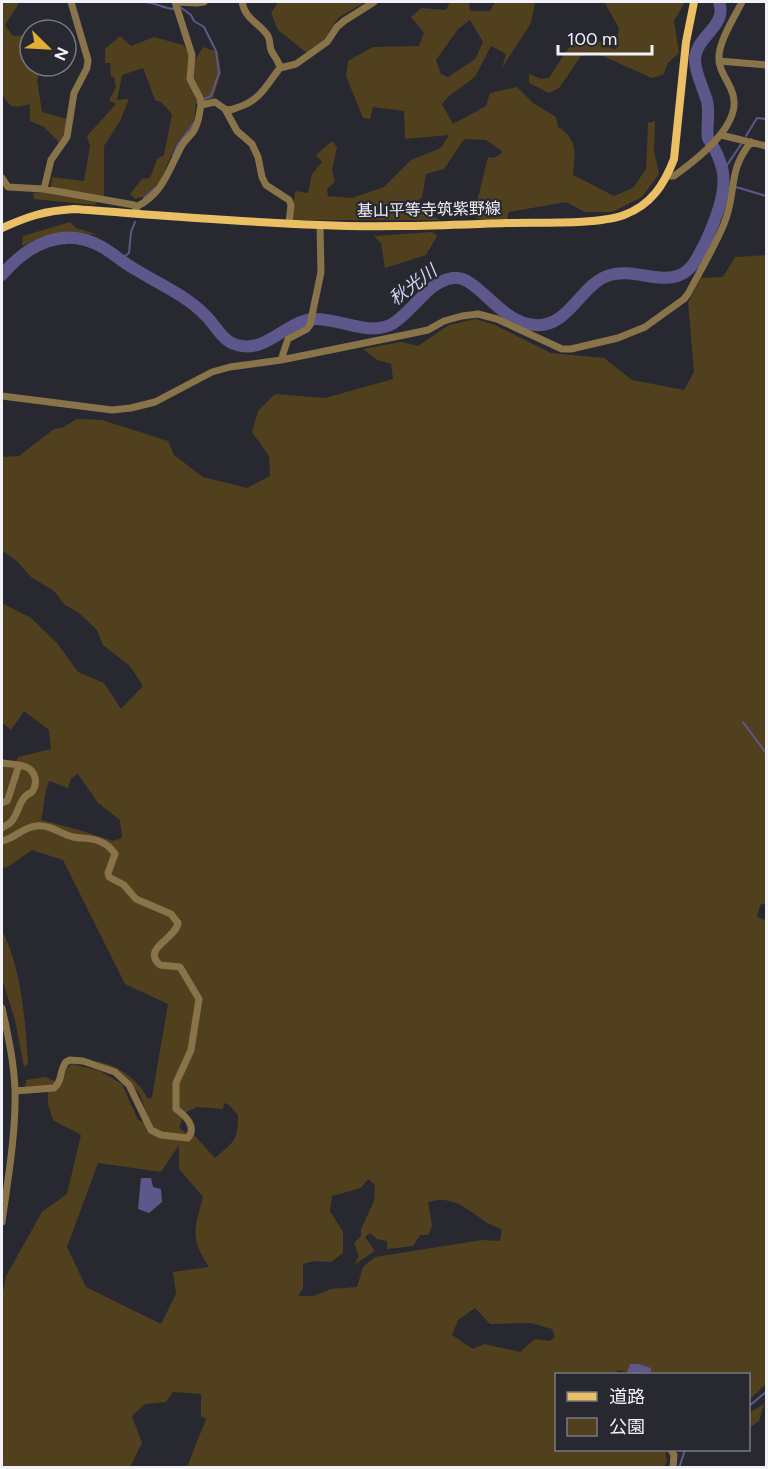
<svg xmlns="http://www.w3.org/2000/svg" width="768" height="1469" font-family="Figtree,'Noto Sans JP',sans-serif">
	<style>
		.green { fill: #51401e; fill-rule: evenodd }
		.water { fill: #5e578b }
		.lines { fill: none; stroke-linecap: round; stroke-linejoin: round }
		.stream { stroke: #5e578b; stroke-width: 2 }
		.river { stroke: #5e578b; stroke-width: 12 }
		.minor { stroke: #89744a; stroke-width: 7 }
		.major { stroke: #ebbf64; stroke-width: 8 }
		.labels { text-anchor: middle; stroke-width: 4.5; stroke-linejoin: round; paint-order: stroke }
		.street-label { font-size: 16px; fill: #f1f1f7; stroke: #282831 }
		.water-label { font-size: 18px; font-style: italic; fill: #d5d2f3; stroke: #282831 }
	</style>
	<rect width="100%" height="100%" fill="#282831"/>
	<!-- green -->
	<path class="green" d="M2 2H20L5 25 13 36 30 35V66H41V68L37 80 42 112 67 119 66 133 59 142 44 127 30 121V104C14 108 9 109 2 93Z
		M278 2H365L338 18 323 41 307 53 278 30 271 13Z
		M450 2H469L470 11H490L495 2H535L531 23 502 68 506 54 491 46 475 77 449 96 442 104 453 124 486 106 490 93 517 87 533 103 556 117 558 127C578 139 575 153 573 175L614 196 633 188 646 169 648 123 655 121 654 150 659 174 642 197 612 212H585L566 202 509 212 507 219H477L475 210 488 157 494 158 503 152 486 140 464 139 444 169 426 174 422 198 412 203 440 220H292L295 191 308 193 312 174 322 162 316 155 332 141 337 147 332 170 335 182 327 189 328 196 352 198 384 187 411 160 441 148 449 135 405 139 404 111 373 107 370 119 363 118 346 76 348 61 373 47 419 46 424 33 411 17 421 8 446 10ZM470 20 483 42 475 59 448 77 441 74 436 60 458 29Z
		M604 2H685L674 21 679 53 668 63 663 75 652 78 596 53 581 56 559 88 549 93 529 83V74L541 79 549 78 573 41 597 40 615 50 619 28Z
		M120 36 131 46 154 37 183 45 195 60 203 47 218 52 221 73 213 98 196 104 194 122 177 143 160 181 145 196 135 199 130 194 142 179 150 178 157 159 164 155 172 114 161 102 155 100 143 68 122 75 117 100 129 99 120 121 104 146V196L94 205 34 199 33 193 50 191 52 177 84 181 90 146 87 136 116 104 109 100 116 87 114 77H111L110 63H105V49Z
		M70 222 76 228 99 235C64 231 54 231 22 246L23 236Z
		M432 232 437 236 426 255 385 268 381 243 374 236Z
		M766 255V903L760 905 757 917 766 920V1384L749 1400 748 1374H668L651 1372V1368L630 1364 627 1372 617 1370 618 1374H556V1450H665L667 1461 664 1467H187L206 1419 201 1416V1394L173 1392 166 1402 145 1404 132 1416 142 1443 130 1467H2V1297L6 1276 42 1212 67 1194 81 1135 53 1120 48 1104V1086L25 1087 26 1080 45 1077 62 1084 67 1068 72 1064 100 1071 122 1084 138 1120 151 1124 139 1093 119 1071 96 1061C119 1066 137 1078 148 1099L152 1097 168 1004 125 984 63 860 32 850 6 868 2 867V765L14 767 18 757 51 749 49 730 24 711 11 730 2 723V603L31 618 57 643 78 672 104 683 121 709 143 686 130 666 103 645 97 630 79 613 65 605 54 591 31 577 17 561 2 551V457L19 456 54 429 62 428 77 419 102 420 168 441 174 455 203 477 247 488 270 476 269 456 252 432 258 411 275 394 325 398 393 379 391 364 377 360 363 349 401 342 418 346 449 325 476 319 495 325 551 353 604 358 632 380 684 390 694 372 688 303 701 278 723 277 735 257ZM78 774 98 803 120 820 122 838 113 841 79 830 41 820C44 807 44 794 49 781L68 788 71 778ZM224 1103 229 1105 238 1115C238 1142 234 1141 215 1158L193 1134 187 1133 179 1128 184 1113 197 1107 223 1109ZM179 1145V1169L203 1197C194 1230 190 1238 209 1267L173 1272 176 1294 161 1324 86 1287 67 1247 98 1163 161 1172ZM368 1179 375 1185 374 1201 361 1229V1236L354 1243 359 1256 355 1264 375 1251 365 1237 370 1233 377 1239 387 1241V1249L413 1246 420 1235H428L432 1226 428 1202C461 1192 474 1221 502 1229L500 1241 482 1240 375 1257 363 1267 357 1287 331 1289 313 1296H298L303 1288V1264L314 1261 331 1262 343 1253V1232L330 1211 332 1196 361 1188ZM475 1308 490 1324 531 1323 552 1329 555 1337 550 1341 535 1339 520 1352 484 1344 473 1349 452 1335 458 1320Z
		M2 930C22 970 25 1020 28 1064L24 1067 15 1020 2 979Z
		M764 1404 759 1421 749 1428V1413Z"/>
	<!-- water -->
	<path class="water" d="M141 1178H151L153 1187 161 1189 162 1202 149 1213 138 1209Z
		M630 1364H639L651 1368V1372L629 1374 627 1372Z"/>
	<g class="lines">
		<!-- stream -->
		<path class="stream" d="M143 2C155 2 162 8 174 9
			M180 7 191 15 194 21 204 27 216 51 219 73 211 96 204 99
			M746 136 757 118 766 119
			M173 156 178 144 194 123
			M723 171 742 143
			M722 184 727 185
			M736 187 766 196
			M144 198 156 187
			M120 260 129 253 131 232 135 222
			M743 722 766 753
			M748 1407 766 1392
			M679 1468 685 1450"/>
		<!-- river -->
		<path class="river" d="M2 275C27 245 64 225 102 247 113 253 122 262 133 268 157 283 186 295 206 316 218 328 223 344 242 346 268 350 287 322 312 319 338 317 368 337 392 324 413 312 428 281 453 278 478 275 499 323 535 325 569 328 581 283 610 275 633 268 659 284 680 275 694 269 699 254 706 241 715 221 728 190 722 168 720 161 717 153 714 148 712 144 710 143 708 138 706 129 710 114 707 101 703 87 695 73 695 59 696 36 728 26 719 2"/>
		<!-- minor -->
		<path class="minor" d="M175 2 192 55 190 79 200 98 201 105
			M176 2 197 3 204 2
			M242 2C246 21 259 22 268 36 271 41 269 45 271 50 274 57 279 60 280 68
			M719 61 766 65
			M225 109C231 111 233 109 239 107 261 100 267 84 280 68L296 64 327 42 337 27 344 21 374 2
			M721 135 766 146
			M667 176H674C695 161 742 126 733 95 730 82 718 71 719 57 719 41 735 16 742 2
			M2 178 8 187 44 189 134 205 137 211
			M44 189 51 160 67 137 74 93 87 68 88 60 71 2
			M136 207C163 194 168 171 181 147 184 141 189 137 193 132 199 124 199 115 201 105L215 102 225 109 237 131 252 144 258 157 262 177 266 185 289 200 291 205 289 223
			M281 360 288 339 307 329 310 325 321 272 320 225
			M2 396 112 410 131 408 155 402 212 372 230 367 281 360 409 334 428 330 444 321 462 316 478 314 497 319 562 349H571L618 338 645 327 684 299 688 294C700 271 714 248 724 224 737 193 727 171 751 142
			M2 763C9 764 20 764 26 767 36 771 38 784 32 792 18 798 20 812 11 822 8 825 4 826 2 828
			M2 803 7 801 9 796 19 765
			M2 841C14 839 23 827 36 826 49 824 61 834 73 837 82 839 92 837 101 842 106 844 112 849 115 854L108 873 109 877 124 885 136 899 171 914 178 923C176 939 141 948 160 965L180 967 199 999 191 1050 176 1083V1109C186 1116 197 1127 188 1138L161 1135 151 1130 129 1085 115 1072 83 1061 70 1060 66 1062C59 1071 63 1081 54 1088L15 1091
			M2 1008C8 1035 14 1062 15 1090 16 1134 8 1178 2 1222
			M671 1450 674 1455 673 1468"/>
		<!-- major -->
		<path class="major" d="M2 228C29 216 44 211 74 209 156 215 238 222 320 225 382 228 444 225 506 223 538 222 597 225 624 215 651 205 664 185 674 159L686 42 694 2"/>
	</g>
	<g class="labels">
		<!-- street labels -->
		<g class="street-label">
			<text transform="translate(429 209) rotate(-1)" y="6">基山平等寺筑紫野線</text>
		</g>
		<!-- water labels -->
		<g class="water-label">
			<text transform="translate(413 285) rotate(-37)" y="6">秋光川</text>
		</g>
	</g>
	<!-- border -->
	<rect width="768" height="1469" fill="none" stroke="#f1f1f7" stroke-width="6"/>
	<!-- legend -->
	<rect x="555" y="1373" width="195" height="78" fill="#282831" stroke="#787880" stroke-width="1.5"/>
	<rect x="567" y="1392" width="30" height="9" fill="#ebbf64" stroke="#787880" stroke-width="1.5"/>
	<text x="609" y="1403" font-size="18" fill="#f1f1f7">道路</text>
	<rect x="567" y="1418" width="30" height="18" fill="#51401e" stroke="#787880" stroke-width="1.5"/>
	<text x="609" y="1433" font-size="18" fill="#f1f1f7">公園</text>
	<!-- north arrow -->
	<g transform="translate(48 48) rotate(114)"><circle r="28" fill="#282831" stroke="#787880" stroke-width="1.5"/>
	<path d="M0-4.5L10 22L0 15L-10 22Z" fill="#e3ae35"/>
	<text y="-9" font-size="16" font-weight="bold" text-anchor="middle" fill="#f1f1f7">N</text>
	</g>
	<!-- scale -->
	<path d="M558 45v9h94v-9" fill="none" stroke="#f1f1f7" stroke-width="3"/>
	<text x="567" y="45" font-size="18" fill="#f1f1f7" stroke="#282831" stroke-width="4.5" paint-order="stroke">100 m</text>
</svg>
